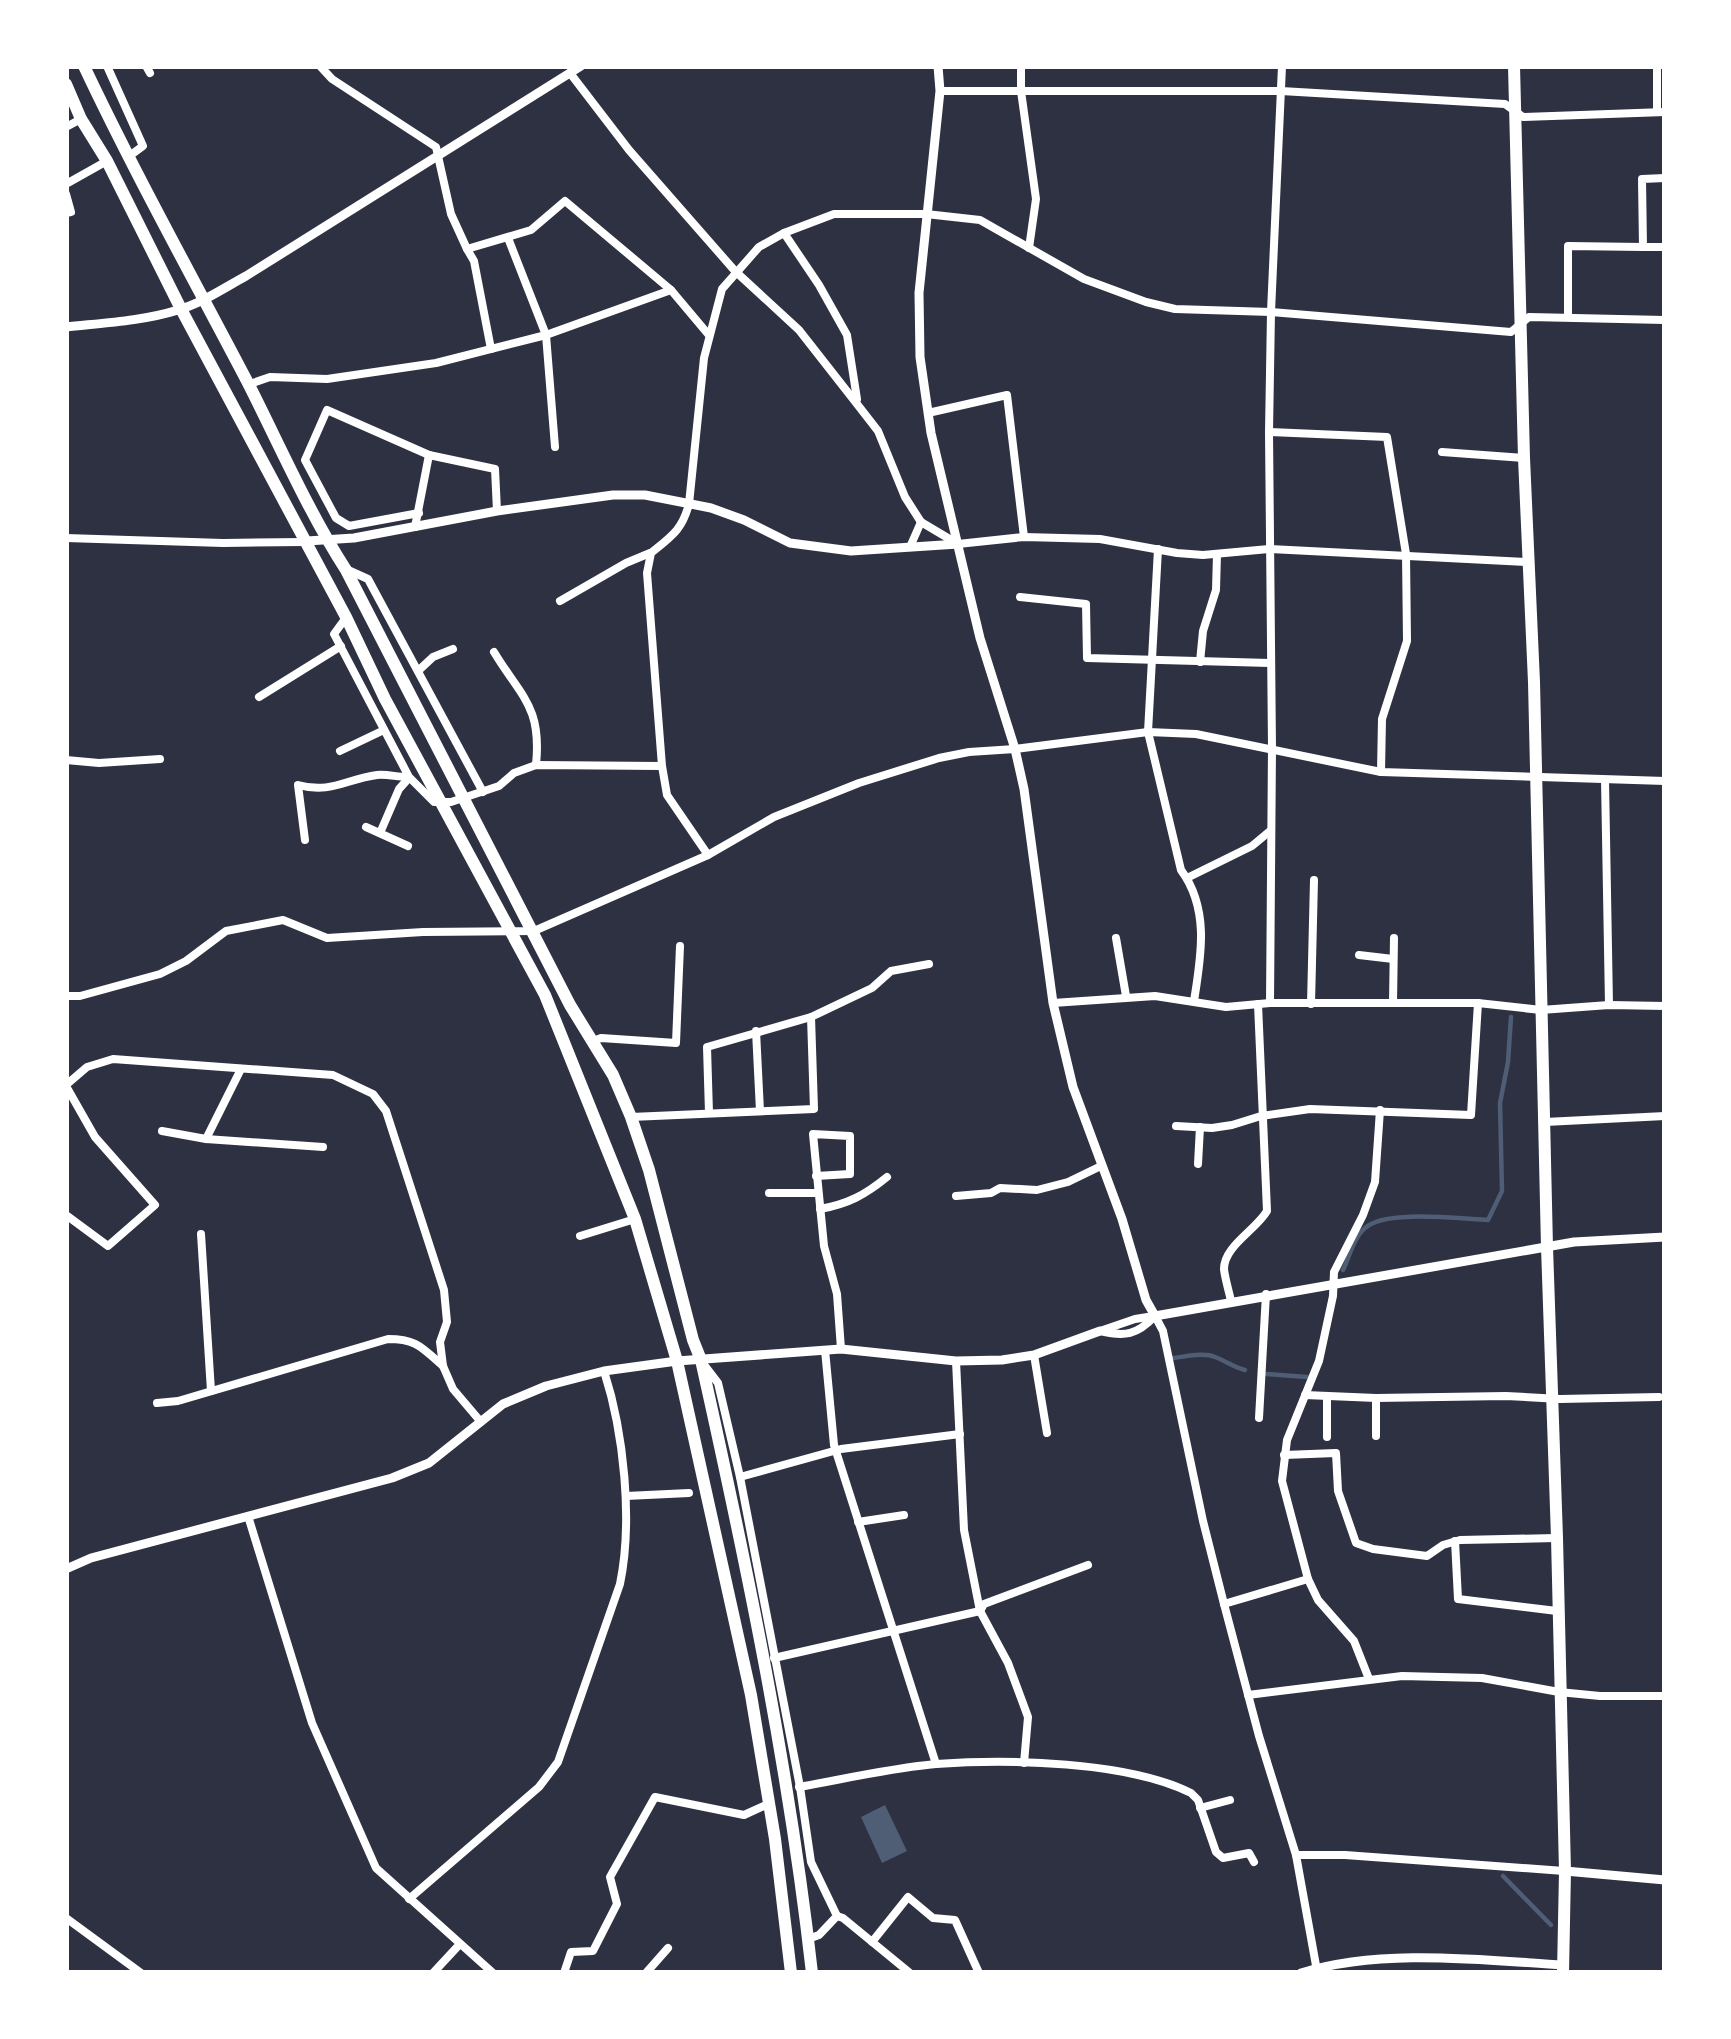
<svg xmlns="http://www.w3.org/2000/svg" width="1731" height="2039" viewBox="0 0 1731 2039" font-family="'Open Sans',sans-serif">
	<rect width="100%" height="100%" fill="#2d3142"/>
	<polygon fill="#4f5d75" points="885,1805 907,1851 882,1863 861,1817"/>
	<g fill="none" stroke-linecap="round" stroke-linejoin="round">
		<g stroke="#4f5d75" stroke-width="4.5">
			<path d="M1343,1270C1349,1258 1354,1237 1365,1228C1385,1209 1461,1219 1488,1220L1502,1191L1500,1103L1508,1062L1511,1017"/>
			<path d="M1172,1358C1185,1357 1203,1352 1215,1357C1226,1361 1233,1367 1245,1370"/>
			<polyline points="1266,1374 1307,1377"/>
			<polyline points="1503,1876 1551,1925"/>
		</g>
		<g stroke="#fff" stroke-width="8">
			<polyline points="107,66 143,146 128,157"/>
			<polyline points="146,66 150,73"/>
			<polyline points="320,66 332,79 436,147 451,214 467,249 531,230 565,201 671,290"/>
			<polyline points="1021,66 1021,91 1036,199 1029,248"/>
			<polyline points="570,73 629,150 735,271 799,330 857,404 878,431 905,497 921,522 958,544 1024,537 1100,539 1177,553 1203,555 1269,549 1528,562"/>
			<polyline points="940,91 1281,91 1505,104 1523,117 1665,112"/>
			<polyline points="1657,112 1657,66"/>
			<polyline points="66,127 81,119"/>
			<polyline points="66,184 107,161"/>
			<polyline points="66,194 71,212 66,213"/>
			<polyline points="784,233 819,285 847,335 857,399"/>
			<polyline points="508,238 546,335 555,447"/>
			<polyline points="1643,247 1665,247"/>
			<polyline points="467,249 474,261 491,349"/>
			<polyline points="1568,317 1568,246 1643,247 1642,179 1665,178"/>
			<polyline points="250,384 270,377 327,379 436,363 546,335 671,290 708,334"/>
			<polyline points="928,413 1007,395 1024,537"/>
			<polyline points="1269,432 1387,437 1406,554 1407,641 1382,719 1381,772"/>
			<polyline points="1442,452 1524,458"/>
			<polyline points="419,513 349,526 336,518 305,460 327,410 429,455 495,469 497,511"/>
			<polyline points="415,527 429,455"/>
			<polyline points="66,538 223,543 305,542"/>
			<polyline points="910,547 921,522"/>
			<path d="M1158,549L1148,732L1181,870C1210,909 1201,957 1194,1001"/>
			<polyline points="348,570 368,579 483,792"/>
			<polyline points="1020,597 1086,604 1087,658 1270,663"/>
			<polyline points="560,601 626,563 650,553"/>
			<polyline points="345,619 334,634 409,777 434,802 451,802 499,786 514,773 536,765 661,766"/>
			<path d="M494,652C521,697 542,706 536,765"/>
			<polyline points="1200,662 1203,631 1216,590 1217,554"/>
			<polyline points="418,671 433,657 453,649"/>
			<polyline points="259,697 341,646"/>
			<polyline points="340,751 384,730"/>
			<polyline points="66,760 99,763 160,759"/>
			<polyline points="1605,780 1609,1005"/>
			<polyline points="366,827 408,846"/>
			<polyline points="380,833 399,789 408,779"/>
			<path d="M305,840L298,785C331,794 346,779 377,775C387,774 397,777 407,777"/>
			<path d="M708,855L667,795L662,766L647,573L651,553C672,536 682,530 689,504L704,358L722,289L759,247L784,233L834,214H926L980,220L1084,279L1146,302L1175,309L1271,312L1511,332L1529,317L1665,320"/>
			<polyline points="1187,878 1252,846 1270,831"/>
			<polyline points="1116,938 1126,996"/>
			<polyline points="1359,955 1393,959"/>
			<polyline points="66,996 80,996 160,974 186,961 226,931 283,920 327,938 423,932 534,931 708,855 774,817 859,783 939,758 969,752 1015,749 1148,732 1196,734 1381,772 1665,781"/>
			<polyline points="1053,1003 1155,996 1226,1007 1270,1003 1478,1003 1541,1010 1609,1005 1665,1006"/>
			<polyline points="1270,1003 1272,748 1269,432 1271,312 1282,66"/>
			<polyline points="1393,1003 1394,938"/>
			<polyline points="1311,1004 1314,880"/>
			<polyline points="756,1031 760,1111"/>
			<polyline points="593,1041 601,1038 676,1043 680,946"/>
			<polyline points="66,1085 87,1067 113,1059 333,1075 373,1094 386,1111 444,1290 447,1322 440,1342 443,1366 453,1389 481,1422"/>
			<polyline points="66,1086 95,1137 155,1205 108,1246 66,1215"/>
			<polyline points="709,1113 707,1047 811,1017"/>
			<polyline points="631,1117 814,1109 811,1017 872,988 891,971 929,964"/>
			<polyline points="1545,1122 1665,1116"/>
			<polyline points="1176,1126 1212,1128 1232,1125 1261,1116 1310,1109 1471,1115 1478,1003"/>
			<polyline points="162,1131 206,1139 323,1147"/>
			<polyline points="206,1139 241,1069"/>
			<polyline points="1198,1164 1200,1127"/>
			<polyline points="816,1176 850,1174 850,1136 813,1134 824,1246 837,1294 841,1349"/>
			<polyline points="769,1193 817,1193"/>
			<polyline points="956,1196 991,1193 1000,1188 1037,1190 1068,1182 1101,1166"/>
			<path d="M820,1209C848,1204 865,1195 887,1177"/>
			<polyline points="201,1234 211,1391"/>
			<polyline points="580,1236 635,1219"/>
			<path d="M1231,1301C1229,1291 1225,1279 1224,1269C1224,1246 1256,1230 1267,1211L1258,1004"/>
			<polyline points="1155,1316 1163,1331 1203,1521 1224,1604 1259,1736 1296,1855 1317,1971"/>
			<path d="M1100,1331C1125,1337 1137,1335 1155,1316"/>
			<polyline points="1100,1331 1135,1319 1154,1316"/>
			<polyline points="825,1350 834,1445 936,1764"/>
			<polyline points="1034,1355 1047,1433"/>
			<polyline points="956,1361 964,1530 980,1611 1008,1663 1028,1717 1024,1763"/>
			<polyline points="705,1366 718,1383 740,1477 800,1787 811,1862 837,1916 819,1935 808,1939"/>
			<polyline points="1305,1395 1376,1398 1506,1396 1560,1399 1659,1397"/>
			<polyline points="1327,1398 1327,1437"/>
			<polyline points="1376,1398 1376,1436"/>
			<path d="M157,1403L178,1401L388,1339C417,1339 422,1348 443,1366"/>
			<polyline points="1259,1418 1266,1294"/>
			<polyline points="1284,1455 1336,1453 1338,1491 1356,1543 1373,1549 1427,1556 1443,1545 1460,1540 1556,1538"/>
			<polyline points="740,1477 841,1449 960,1434"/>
			<polyline points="626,1496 689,1493"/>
			<polyline points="248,1516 312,1723 376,1868 493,1973"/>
			<polyline points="858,1522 904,1515"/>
			<polyline points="1455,1541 1458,1599 1557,1611"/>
			<polyline points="1224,1604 1308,1579"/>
			<polyline points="774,1658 980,1611 984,1604 1088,1565"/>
			<polyline points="1369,1679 1354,1641 1318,1600 1308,1579 1282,1481 1287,1440 1319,1361 1333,1296 1334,1272 1363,1215 1375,1182 1380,1110"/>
			<polyline points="1248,1695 1402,1676 1482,1678 1559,1692 1600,1696 1665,1696"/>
			<path d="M799,1787C844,1779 891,1768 936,1764C1008,1759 1127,1761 1191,1793L1198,1800L1216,1852L1223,1858L1249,1853L1254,1862"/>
			<polyline points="1200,1808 1230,1800"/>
			<polyline points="1296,1855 1345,1855 1564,1871"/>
			<path d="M409,1899L539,1787L558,1762L620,1584C633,1521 624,1433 604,1371"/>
			<polyline points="837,1916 843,1918 910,1973"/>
			<polyline points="66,1918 141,1973"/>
			<polyline points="872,1942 908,1897 933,1918 955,1920 979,1973"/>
			<polyline points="433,1973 459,1945"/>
			<polyline points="564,1973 571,1952 593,1951 617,1904 610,1877 655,1797 744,1815 768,1804"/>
			<polyline points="646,1973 668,1948"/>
		</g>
		<g stroke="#fff" stroke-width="9">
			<polyline points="938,66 940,91 919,293 920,357 931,433 980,638 1015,749 1024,789 1053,1003 1073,1087 1122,1219 1146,1300 1155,1316 1574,1242 1665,1237"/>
			<path d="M66,327C103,323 143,321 178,310C202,303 224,288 246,276L581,66"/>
			<polyline points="307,541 354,538 497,511 613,495 645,495 711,508 744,520 790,543 851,551 958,544"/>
			<polyline points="66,1569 91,1558 392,1478 429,1463 503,1404 546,1386 604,1371 677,1361 841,1349 956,1361 1002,1360 1034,1355 1100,1331"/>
			<polyline points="1565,1871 1665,1880"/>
			<path d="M1301,1973C1381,1948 1481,1960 1563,1965"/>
		</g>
		<g stroke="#fff" stroke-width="12">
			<path d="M84,66C135,174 193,278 248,383C280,446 308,511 346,570L570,1005L613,1075L631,1117L649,1170L693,1340L701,1360C746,1562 789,1767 812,1973"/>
			<polyline points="1514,66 1524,458 1534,682 1547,1247 1557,1538 1565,1871 1563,1973"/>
			<polyline points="66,84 81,119 107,161 181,309 346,617 385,699 545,995 635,1219 677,1361 751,1695 775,1839 791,1973"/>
		</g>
	</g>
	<rect width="1731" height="2039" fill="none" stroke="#ffffff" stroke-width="138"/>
</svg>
